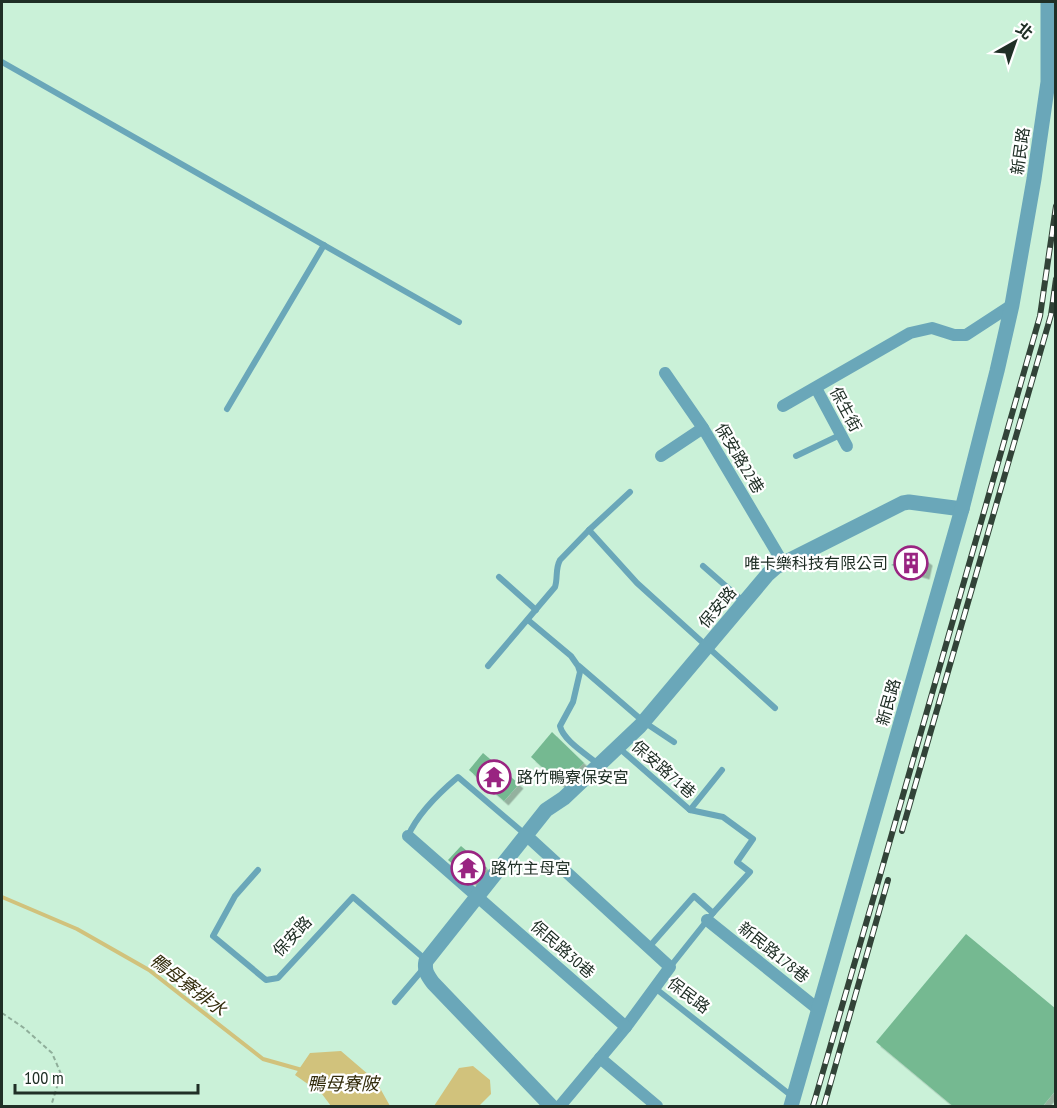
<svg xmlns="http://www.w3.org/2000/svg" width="1057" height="1108" viewBox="0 0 1057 1108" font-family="'PT Sans Narrow','Noto Sans TC',sans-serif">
	<defs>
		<filter id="shadow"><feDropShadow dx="4.5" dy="4.5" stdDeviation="0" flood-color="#0004"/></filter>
	</defs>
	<rect width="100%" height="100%" fill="#caf1d8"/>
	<g fill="#d1c27c">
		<polygon points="341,1051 376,1081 390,1106 331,1106 322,1094 295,1075 310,1053"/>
		<polygon points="473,1066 490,1080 491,1094 479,1106 434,1106 459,1068"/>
	</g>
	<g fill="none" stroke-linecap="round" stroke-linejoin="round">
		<polyline stroke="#d1c27c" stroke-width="4" points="2,897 77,929 149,970 263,1059 302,1070"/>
	</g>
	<g fill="#74b991" filter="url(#shadow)">
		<polygon points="917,553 928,561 925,575 891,565"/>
		<polygon points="552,732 584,763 562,785 531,757"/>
		<polygon points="483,753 519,784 504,801 469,770"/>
		<polygon points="461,846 487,868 475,884 448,860"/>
		<polygon points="966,934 1056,1009 1056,1090 1042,1107 954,1107 876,1042"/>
	</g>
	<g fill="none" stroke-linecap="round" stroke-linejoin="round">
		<polyline stroke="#8fae9a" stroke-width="2" stroke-dasharray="4.5 3" stroke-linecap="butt" points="2,1013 24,1028 52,1053 61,1074 51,1106"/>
		<g stroke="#6aa7b9" stroke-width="6">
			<polyline points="2,62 459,322"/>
			<polyline points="227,409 324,245"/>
			<polyline points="796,456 840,435"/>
			<polyline points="589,530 637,583 775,708"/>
			<polyline points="703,566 744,602"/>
			<polyline points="499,577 536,610"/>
			<path d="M528,620L571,656L578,666L580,672L573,702L560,726C563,740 586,754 598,764"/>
			<path d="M488,666L555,587C558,578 555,569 560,560L589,530L630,492"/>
			<polyline points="579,666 644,722 674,742"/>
			<polyline points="619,748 690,810 723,817 753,839 737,862 750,872 713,913 670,967"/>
			<polyline points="690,810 722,770"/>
			<path d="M408,836C418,813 439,793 458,777L526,835"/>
			<polyline points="258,870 235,896 213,936 266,980 278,978 353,897 426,960"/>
			<polyline points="649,947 694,896 713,913"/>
			<polyline points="655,988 793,1097"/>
			<polyline points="395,1002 424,968"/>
		</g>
		<g stroke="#6aa7b9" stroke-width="12">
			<polyline points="665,373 703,428 783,563"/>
			<polyline points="816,388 847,446"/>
			<polyline points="783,406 910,333 932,328 954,335 966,335 1012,305"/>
			<polyline points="661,456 703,428"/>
			<polyline points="526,835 670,967 626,1027 560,1106"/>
			<polyline points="408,836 626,1027"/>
			<polyline points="707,920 819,1010"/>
			<polyline points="600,1058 657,1106"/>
		</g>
		<g stroke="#6aa7b9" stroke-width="15">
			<path d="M551,1106L433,983C427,975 424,970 426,961L546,810L564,798L640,726L768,574L776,567L903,503L909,502L962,509"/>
			<polyline points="791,1106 962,509 997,371 1012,305 1034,179 1048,82 1048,2"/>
		</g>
		<g stroke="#324338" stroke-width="6">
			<g id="rail">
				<polyline points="902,831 1051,315 1056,279"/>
				<polyline points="813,1106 881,872 1040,316 1056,206"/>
				<polyline points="824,1106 888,880"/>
			</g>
		</g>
		<use href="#rail" stroke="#fff" stroke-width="4" stroke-dasharray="11" stroke-linecap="butt"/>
	</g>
	<defs>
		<g id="building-ring" transform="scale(1.725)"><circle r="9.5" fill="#fff" stroke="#992481" stroke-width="1.5"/><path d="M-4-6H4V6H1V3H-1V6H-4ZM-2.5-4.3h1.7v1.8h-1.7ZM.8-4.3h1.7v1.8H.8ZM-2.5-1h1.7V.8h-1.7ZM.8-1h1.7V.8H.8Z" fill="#992481"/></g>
		<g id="temple-ring" transform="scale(1.725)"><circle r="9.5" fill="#fff" stroke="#992481" stroke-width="1.5"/><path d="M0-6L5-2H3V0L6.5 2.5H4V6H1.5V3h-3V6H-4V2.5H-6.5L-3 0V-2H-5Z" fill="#992481"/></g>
	</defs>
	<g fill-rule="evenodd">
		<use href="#building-ring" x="911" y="563"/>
		<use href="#temple-ring" x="494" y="777"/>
		<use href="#temple-ring" x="468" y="868"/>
	</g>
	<g text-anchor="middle" stroke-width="4.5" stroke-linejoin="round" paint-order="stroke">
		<g font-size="16" fill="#202f26" stroke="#fff">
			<text transform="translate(1020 151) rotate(-82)" y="6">新民路</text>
			<text transform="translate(846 409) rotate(62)" y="6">保生街</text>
			<text transform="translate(740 458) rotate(59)" y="6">保安路22巷</text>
			<text transform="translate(717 607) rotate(-50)" y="6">保安路</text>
			<text transform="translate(888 702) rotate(-74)" y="6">新民路</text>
			<text transform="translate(664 769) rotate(41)" y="6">保安路71巷</text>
			<text transform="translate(292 936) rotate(-47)" y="6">保安路</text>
			<text transform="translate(563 949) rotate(41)" y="6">保民路30巷</text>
			<text transform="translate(774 952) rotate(39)" y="6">新民路178巷</text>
			<text transform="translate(689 995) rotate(37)" y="6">保民路</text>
		</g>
		<g font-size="16" fill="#202f26" stroke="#fff" text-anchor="start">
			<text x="888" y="569" text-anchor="end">唯卡樂科技有限公司</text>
			<text x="517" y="783">路竹鴨寮保安宮</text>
			<text x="491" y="874">路竹主母宮</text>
		</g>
		<g font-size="18" font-style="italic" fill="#342d0d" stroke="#fff">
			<text transform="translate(188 985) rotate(37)" y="6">鴨母寮排水</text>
			<text x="343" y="1090">鴨母寮陂</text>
		</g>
	</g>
	<rect width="1057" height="1108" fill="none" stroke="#202f26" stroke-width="6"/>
	<g transform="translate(1015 42) rotate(40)" stroke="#ffffff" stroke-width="4.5" paint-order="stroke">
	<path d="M0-4.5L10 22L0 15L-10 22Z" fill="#202f26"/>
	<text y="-9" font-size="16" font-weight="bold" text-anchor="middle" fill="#202f26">北</text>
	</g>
	<path d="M15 1084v9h183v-9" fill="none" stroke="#202f26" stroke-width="3"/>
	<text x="24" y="1084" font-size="18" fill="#202f26" stroke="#ffffff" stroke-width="4.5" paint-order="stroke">100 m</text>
</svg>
